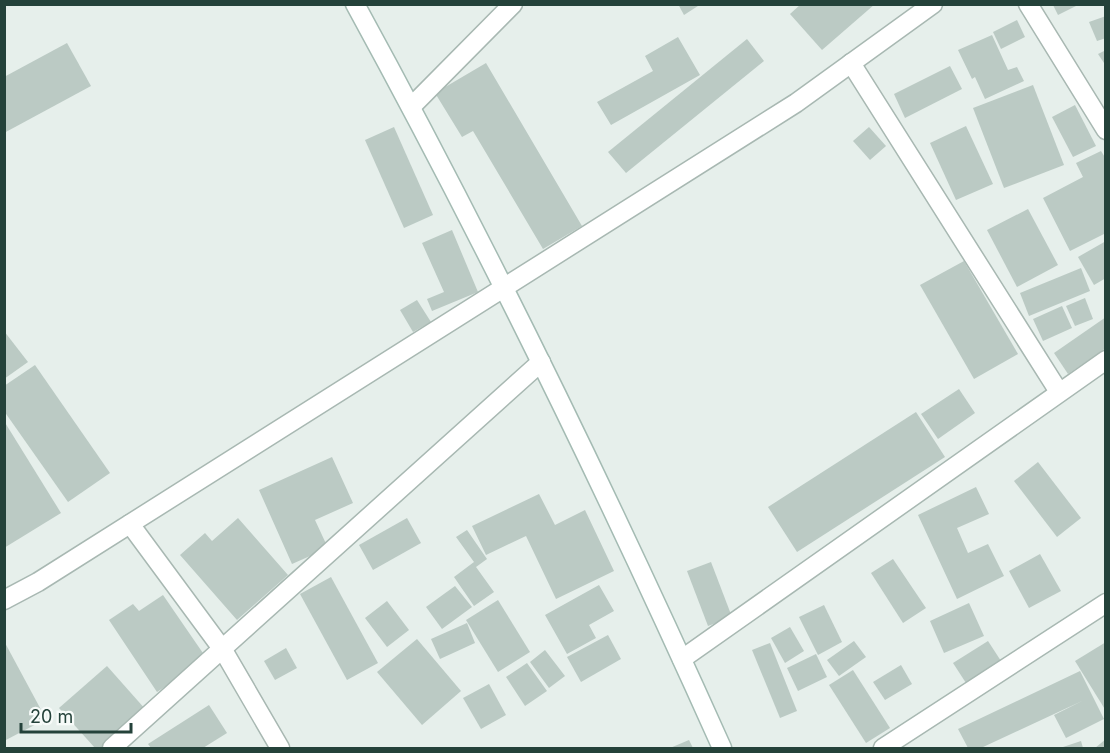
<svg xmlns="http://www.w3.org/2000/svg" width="1110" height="753" viewBox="0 0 1110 753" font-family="Inter,sans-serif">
	<rect width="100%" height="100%" fill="#e6efeb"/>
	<g fill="#bbcac4">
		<polygon points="678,4 701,4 684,15"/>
		<polygon points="801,4 875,4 822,50 790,14"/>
		<polygon points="1053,5 1078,5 1058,15"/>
		<polygon points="1106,16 1106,38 1097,41 1089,22"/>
		<polygon points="1017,20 1025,37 1001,49 993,32"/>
		<polygon points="992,35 1008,70 1017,67 1024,81 985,99 975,77 972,79 958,50"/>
		<polygon points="678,37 700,75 611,125 597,102 653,71 645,56"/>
		<polygon points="747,39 764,61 626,173 608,152"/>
		<polygon points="67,43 91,86 4,133 4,77"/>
		<polygon points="1106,50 1106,66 1098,54"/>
		<polygon points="486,63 582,226 543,249 473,131 462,137 435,93"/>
		<polygon points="950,66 962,89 905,118 894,94"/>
		<polygon points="1033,85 1064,165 1004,188 973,108"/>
		<polygon points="1075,105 1096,146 1073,157 1052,117"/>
		<polygon points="966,126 993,184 956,200 930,143"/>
		<polygon points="394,127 433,215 404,228 365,140"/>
		<polygon points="869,127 886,146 870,160 853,141"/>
		<polygon points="1101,151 1106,159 1106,233 1070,251 1043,198 1083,177 1076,163"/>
		<polygon points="1028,209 1058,265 1017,287 987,230"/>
		<polygon points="452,230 478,292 432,311 427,299 444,292 422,243"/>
		<polygon points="1106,241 1106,278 1094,285 1078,257"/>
		<polygon points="964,261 1018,354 974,379 920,285"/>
		<polygon points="1081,268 1090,291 1029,316 1020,293"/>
		<polygon points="1085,298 1093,319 1075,326 1066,306"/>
		<polygon points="417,300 431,322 413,332 400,310"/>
		<polygon points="1062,306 1072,328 1043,341 1033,319"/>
		<polygon points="1106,317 1106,348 1068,374 1054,353"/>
		<polygon points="4,331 28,362 4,379"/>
		<polygon points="35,365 110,473 68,502 4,411 4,386"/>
		<polygon points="959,389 975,413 938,439 921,414"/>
		<polygon points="916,412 945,457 797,552 768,507"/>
		<polygon points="4,421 61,513 4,548"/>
		<polygon points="332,457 353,503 315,520 328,548 292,564 259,490"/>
		<polygon points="1038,462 1081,518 1057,537 1014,481"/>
		<polygon points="976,487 989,514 957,528 968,553 988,544 1004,576 957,599 918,515"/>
		<polygon points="539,494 555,525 585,510 614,571 556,599 526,536 486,555 472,526"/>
		<polygon points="238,518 288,575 237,620 180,555 205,533 212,541"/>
		<polygon points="407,518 421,543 373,570 359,545"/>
		<polygon points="467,530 487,559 476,567 494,592 474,606 454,577 474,562 456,537"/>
		<polygon points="1040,554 1061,591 1029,608 1009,571"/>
		<polygon points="893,559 926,608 903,623 871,573"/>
		<polygon points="711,562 732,617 708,626 687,571"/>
		<polygon points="331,577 378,663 347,680 300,594"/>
		<polygon points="599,585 614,611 589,625 596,638 567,654 545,615"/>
		<polygon points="455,586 472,607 442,629 426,607"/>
		<polygon points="163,595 207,659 157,692 109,620 133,604 139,611"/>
		<polygon points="498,600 530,652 498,672 466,620"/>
		<polygon points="387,601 409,630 387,647 365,618"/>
		<polygon points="969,603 984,636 944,653 930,621"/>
		<polygon points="824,605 842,642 818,655 799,617"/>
		<polygon points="467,623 475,643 440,659 431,639"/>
		<polygon points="790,627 804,651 785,663 771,638"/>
		<polygon points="608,635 621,659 581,682 567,657"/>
		<polygon points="417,639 461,691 422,725 377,672"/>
		<polygon points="4,641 46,719 4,741"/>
		<polygon points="854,641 866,657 839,676 827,660"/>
		<polygon points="988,641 1001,661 966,683 953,663"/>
		<polygon points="1106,642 1106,711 1075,661"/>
		<polygon points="770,643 797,711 780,718 752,650"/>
		<polygon points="286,648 297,668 275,680 264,661"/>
		<polygon points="545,650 565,676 549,688 530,662"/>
		<polygon points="816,654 827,677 798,691 787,668"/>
		<polygon points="527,663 547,691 525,706 506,677"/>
		<polygon points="901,665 912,684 885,700 873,682"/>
		<polygon points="107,666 146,710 102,748 95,748 59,708"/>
		<polygon points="853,670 890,728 866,743 829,685"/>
		<polygon points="1080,671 1104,719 1066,738 1054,715 1082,701 981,748 968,748 958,729"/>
		<polygon points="489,684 506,715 481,729 463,698"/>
		<polygon points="209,705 227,733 203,748 151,748 148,744"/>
		<polygon points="1106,739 1106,748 1095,748"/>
		<polygon points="689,740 693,748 670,748"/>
		<polygon points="1081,741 1083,748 1060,748"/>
	</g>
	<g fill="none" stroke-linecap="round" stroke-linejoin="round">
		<g stroke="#a8b8b2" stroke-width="21">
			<g id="minor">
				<polyline points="1028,4 1106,130"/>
				<polyline points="851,63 1059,392"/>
				<polyline points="411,107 513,4"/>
				<polyline points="130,524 223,650 280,748"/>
				<polyline points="682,659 1106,360"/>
				<polyline points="112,748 541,362"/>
				<polyline points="883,748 1106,603"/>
			</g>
		</g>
		<g stroke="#a8b8b2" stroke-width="21">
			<polyline id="tertiary" points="4,600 38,582 796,103 933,4"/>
		</g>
		<g stroke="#a4bbb3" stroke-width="21">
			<path id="secondary" d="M355,4C488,247 609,496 722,748"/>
		</g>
		<use href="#minor" stroke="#fff" stroke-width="18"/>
		<use href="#tertiary" stroke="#fff" stroke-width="18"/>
		<use href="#secondary" stroke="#fff" stroke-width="18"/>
	</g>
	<rect width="1110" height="753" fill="none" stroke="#24423a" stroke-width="12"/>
	<path d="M21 723v9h110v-9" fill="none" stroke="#24423a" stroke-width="3"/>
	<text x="30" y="723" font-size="18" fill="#24423a" stroke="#f7fbf9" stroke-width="4.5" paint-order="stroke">20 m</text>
</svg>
